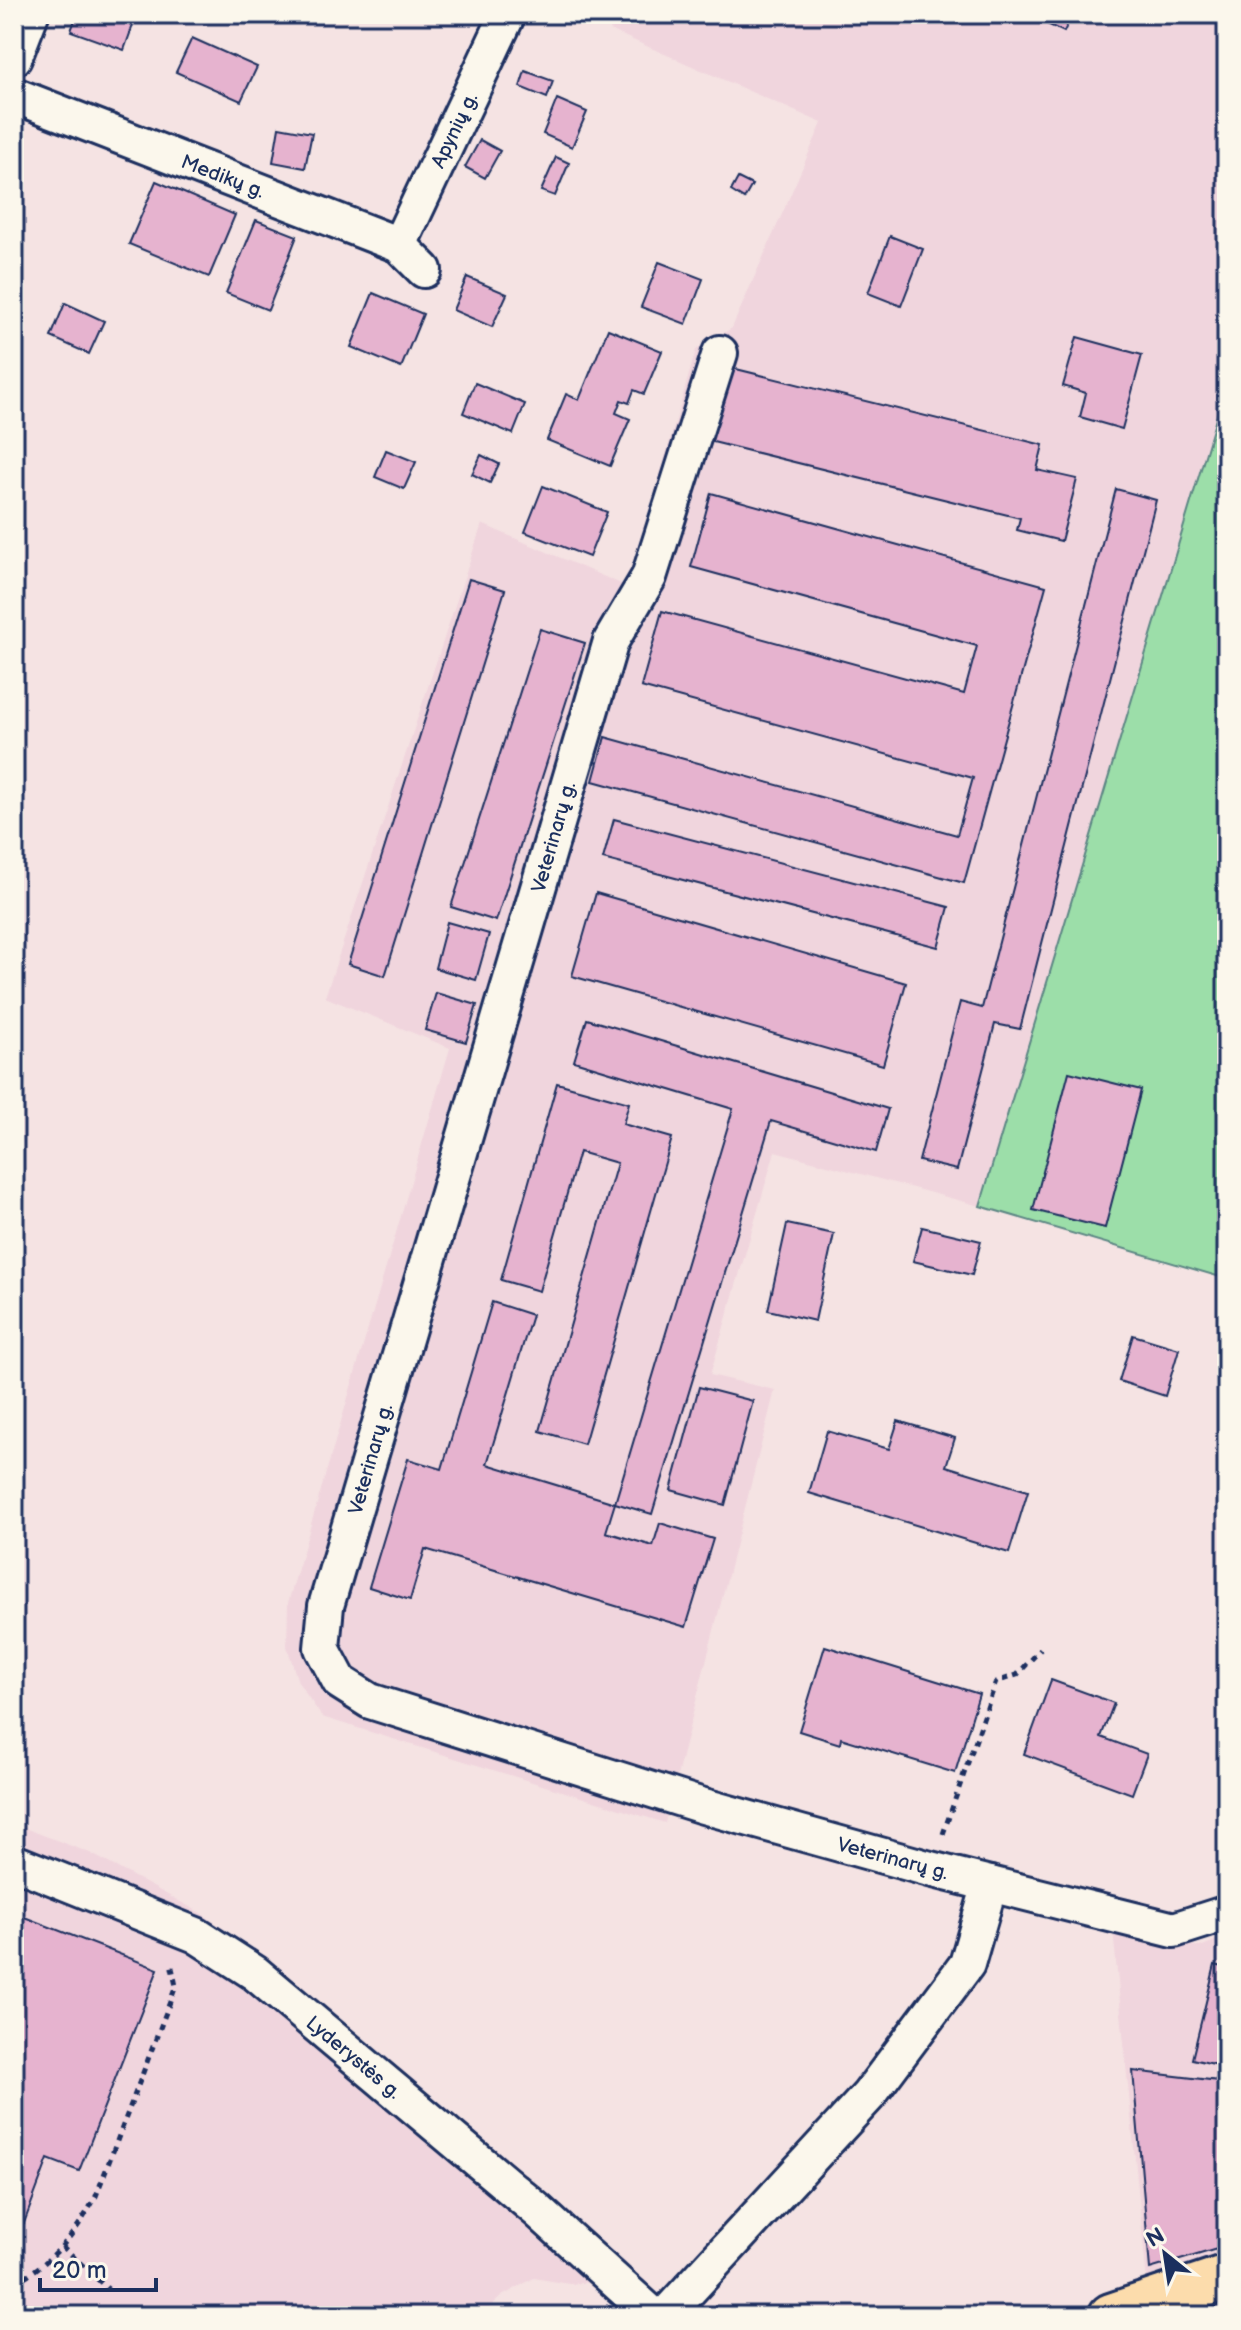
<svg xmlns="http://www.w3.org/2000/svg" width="1241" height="2330" viewBox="0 0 1241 2330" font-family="'Balsamiq Sans',sans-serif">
	<rect width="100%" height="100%" fill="#f5e3e3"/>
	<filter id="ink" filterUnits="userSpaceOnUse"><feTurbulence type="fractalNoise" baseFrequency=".0125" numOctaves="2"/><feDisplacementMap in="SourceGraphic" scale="16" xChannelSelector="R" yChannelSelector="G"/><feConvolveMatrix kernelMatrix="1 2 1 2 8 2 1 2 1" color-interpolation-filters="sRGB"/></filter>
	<g filter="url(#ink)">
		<g fill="#f0d5dd">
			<polygon points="617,14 1227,14 1227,382 980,1206 775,1151 710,1375 775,1390 665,1823 322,1717 298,1682 287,1646 288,1603 450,1048 325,997 482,524 628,587 696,350 732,328 822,123 610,30"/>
			<polygon points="14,1824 90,1853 201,1913 276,1967 631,2279 569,2284 534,2278 502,2296 480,2316 14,2316"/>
			<polygon points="1113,1930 1200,1947 1227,1936 1227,2257 1147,2282"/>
		</g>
		<polygon fill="#9cdea9" stroke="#5c8684" stroke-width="2" points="1227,382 1227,1279 980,1206"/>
		<g fill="#e6b3cf" stroke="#1b2f5e" stroke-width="2">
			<polygon points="77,14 137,14 124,50 71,31"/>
			<polygon points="1036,14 1072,14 1064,32 1034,18"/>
			<polygon points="192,38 257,67 241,101 176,72"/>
			<polygon points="525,71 553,81 547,98 520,87"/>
			<polygon points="557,99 587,112 572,147 543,134"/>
			<polygon points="279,127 312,133 305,168 273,162"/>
			<polygon points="480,140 500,151 485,178 465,167"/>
			<polygon points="556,157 569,163 555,196 541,191"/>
			<polygon points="738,178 752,185 744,199 731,191"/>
			<polygon points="156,181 235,215 209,277 129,244"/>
			<polygon points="256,220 297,236 268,310 226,293"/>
			<polygon points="890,236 923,249 901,306 868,293"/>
			<polygon points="659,262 703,279 686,324 641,307"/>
			<polygon points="467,277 507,294 492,327 453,310"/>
			<polygon points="373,293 423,314 401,368 351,347"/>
			<polygon points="65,303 104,321 89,354 51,337"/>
			<polygon points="608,329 662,351 644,394 634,390 629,403 621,400 616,413 630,419 610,466 547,440 566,394 579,400"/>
			<polygon points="1077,337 1142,355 1122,429 1080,417 1086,393 1063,386"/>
			<polygon points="728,367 1043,445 1037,470 1077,479 1061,541 1017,530 1020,518 709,441"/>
			<polygon points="475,383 525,404 513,434 463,413"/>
			<polygon points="386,450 416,462 404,489 375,477"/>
			<polygon points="481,455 499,464 490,483 472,474"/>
			<polygon points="543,486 607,512 589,557 525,532"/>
			<polygon points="1116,489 1156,500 1020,1029 995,1024 957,1170 919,1161 960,1002 982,1008"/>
			<polygon points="711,493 1046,586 964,883 593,781 605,737 957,835 973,778 641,687 662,611 964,694 977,646 691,567"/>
			<polygon points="469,579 505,590 385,976 348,964"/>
			<polygon points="540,629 585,643 496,921 451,907"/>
			<polygon points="614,819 949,907 938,947 603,859"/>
			<polygon points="596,893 906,983 883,1065 572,976"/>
			<polygon points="447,922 489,934 476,980 435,968"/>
			<polygon points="436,993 477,1005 466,1042 425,1030"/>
			<polygon points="587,1019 888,1109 876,1152 771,1121 652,1514 615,1503 733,1109 574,1061"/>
			<polygon points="1069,1072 1141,1090 1105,1228 1033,1210"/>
			<polygon points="557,1083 629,1103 623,1124 672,1138 584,1444 540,1431 617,1163 579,1152 539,1291 501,1280"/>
			<polygon points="787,1224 834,1234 815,1321 768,1310"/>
			<polygon points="922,1227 981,1241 972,1275 913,1261"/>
			<polygon points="492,1302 532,1315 487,1464 615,1503 606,1532 653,1546 660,1523 713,1539 686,1627 425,1549 410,1600 369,1587 408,1459 442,1469"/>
			<polygon points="1133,1335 1179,1349 1165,1396 1119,1381"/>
			<polygon points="699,1387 753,1401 725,1505 671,1490"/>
			<polygon points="898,1421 955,1438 946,1466 1028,1491 1009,1553 809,1493 827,1431 889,1449"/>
			<polygon points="825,1646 979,1694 955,1773 841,1738 840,1744 799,1731"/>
			<polygon points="1051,1680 1114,1703 1101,1737 1147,1754 1132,1794 1024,1754"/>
			<polygon points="14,1913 158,1969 79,2171 48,2159 24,2223 14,2219"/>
			<polygon points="1215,1965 1227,1968 1227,2067 1192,2059"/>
			<polygon points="1133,2071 1227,2082 1227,2246 1150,2269"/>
		</g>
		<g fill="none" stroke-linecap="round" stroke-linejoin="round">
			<g stroke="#1b2f5e" stroke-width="40">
				<g id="minor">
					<polyline points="14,58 31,14"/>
					<polyline points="14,95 399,245 424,270"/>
					<polyline points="399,245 508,14"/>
					<polyline points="720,353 649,577 611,641 326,1606 322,1648 340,1682 370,1701 700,1805 930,1869 1174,1930 1227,1913"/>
					<polyline points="14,1862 196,1935 255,1973 537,2210 654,2316"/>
					<polyline points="665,2316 869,2095 967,1964 990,1884"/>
				</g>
			</g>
			<g stroke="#1b2f5e" stroke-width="50">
				<polyline id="trunk" points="1111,2316 1227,2277"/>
			</g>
			<g stroke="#1b2f5e" stroke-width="5" stroke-dasharray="6 6" stroke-linecap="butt">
				<polyline points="943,1834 996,1682 1017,1675 1041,1649"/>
				<polyline points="62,2246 108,2289"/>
				<path d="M14,2283C53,2262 75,2235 96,2196L176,1986L171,1963"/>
			</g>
			<use href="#minor" stroke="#fbf7ec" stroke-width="34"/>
			<use href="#trunk" stroke="#fcdcac" stroke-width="44"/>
		</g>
	</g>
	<g text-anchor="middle" stroke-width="7" stroke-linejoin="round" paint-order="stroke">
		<g font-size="20" fill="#1b2f5e" stroke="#fbf7ec">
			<text transform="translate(454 130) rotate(-64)" y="7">Apynių g.</text>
			<text transform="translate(223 176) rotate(21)" y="7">Medikų g.</text>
			<text transform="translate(553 837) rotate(-74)" y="7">Veterinarų g.</text>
			<text transform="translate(370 1459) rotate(-74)" y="7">Veterinarų g.</text>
			<text transform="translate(893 1858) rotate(15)" y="7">Veterinarų g.</text>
			<text transform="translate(354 2057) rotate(40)" y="7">Lyderystės g.</text>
		</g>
	</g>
	<rect width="1241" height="2330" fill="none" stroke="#fbf7ec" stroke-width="48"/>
	<rect x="24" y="24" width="1193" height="2282" fill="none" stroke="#1b2f5e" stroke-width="3" filter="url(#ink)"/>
	<g transform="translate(1165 2254) rotate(330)" stroke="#fbf7ec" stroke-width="6" paint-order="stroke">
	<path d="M0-6L14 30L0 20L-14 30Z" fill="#1b2f5e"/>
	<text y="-12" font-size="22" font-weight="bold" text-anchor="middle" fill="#1b2f5e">N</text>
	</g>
	<path d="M40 2278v12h116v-12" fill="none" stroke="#1b2f5e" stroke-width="4"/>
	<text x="52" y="2278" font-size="24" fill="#1b2f5e" stroke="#fbf7ec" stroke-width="6" paint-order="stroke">20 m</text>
</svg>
